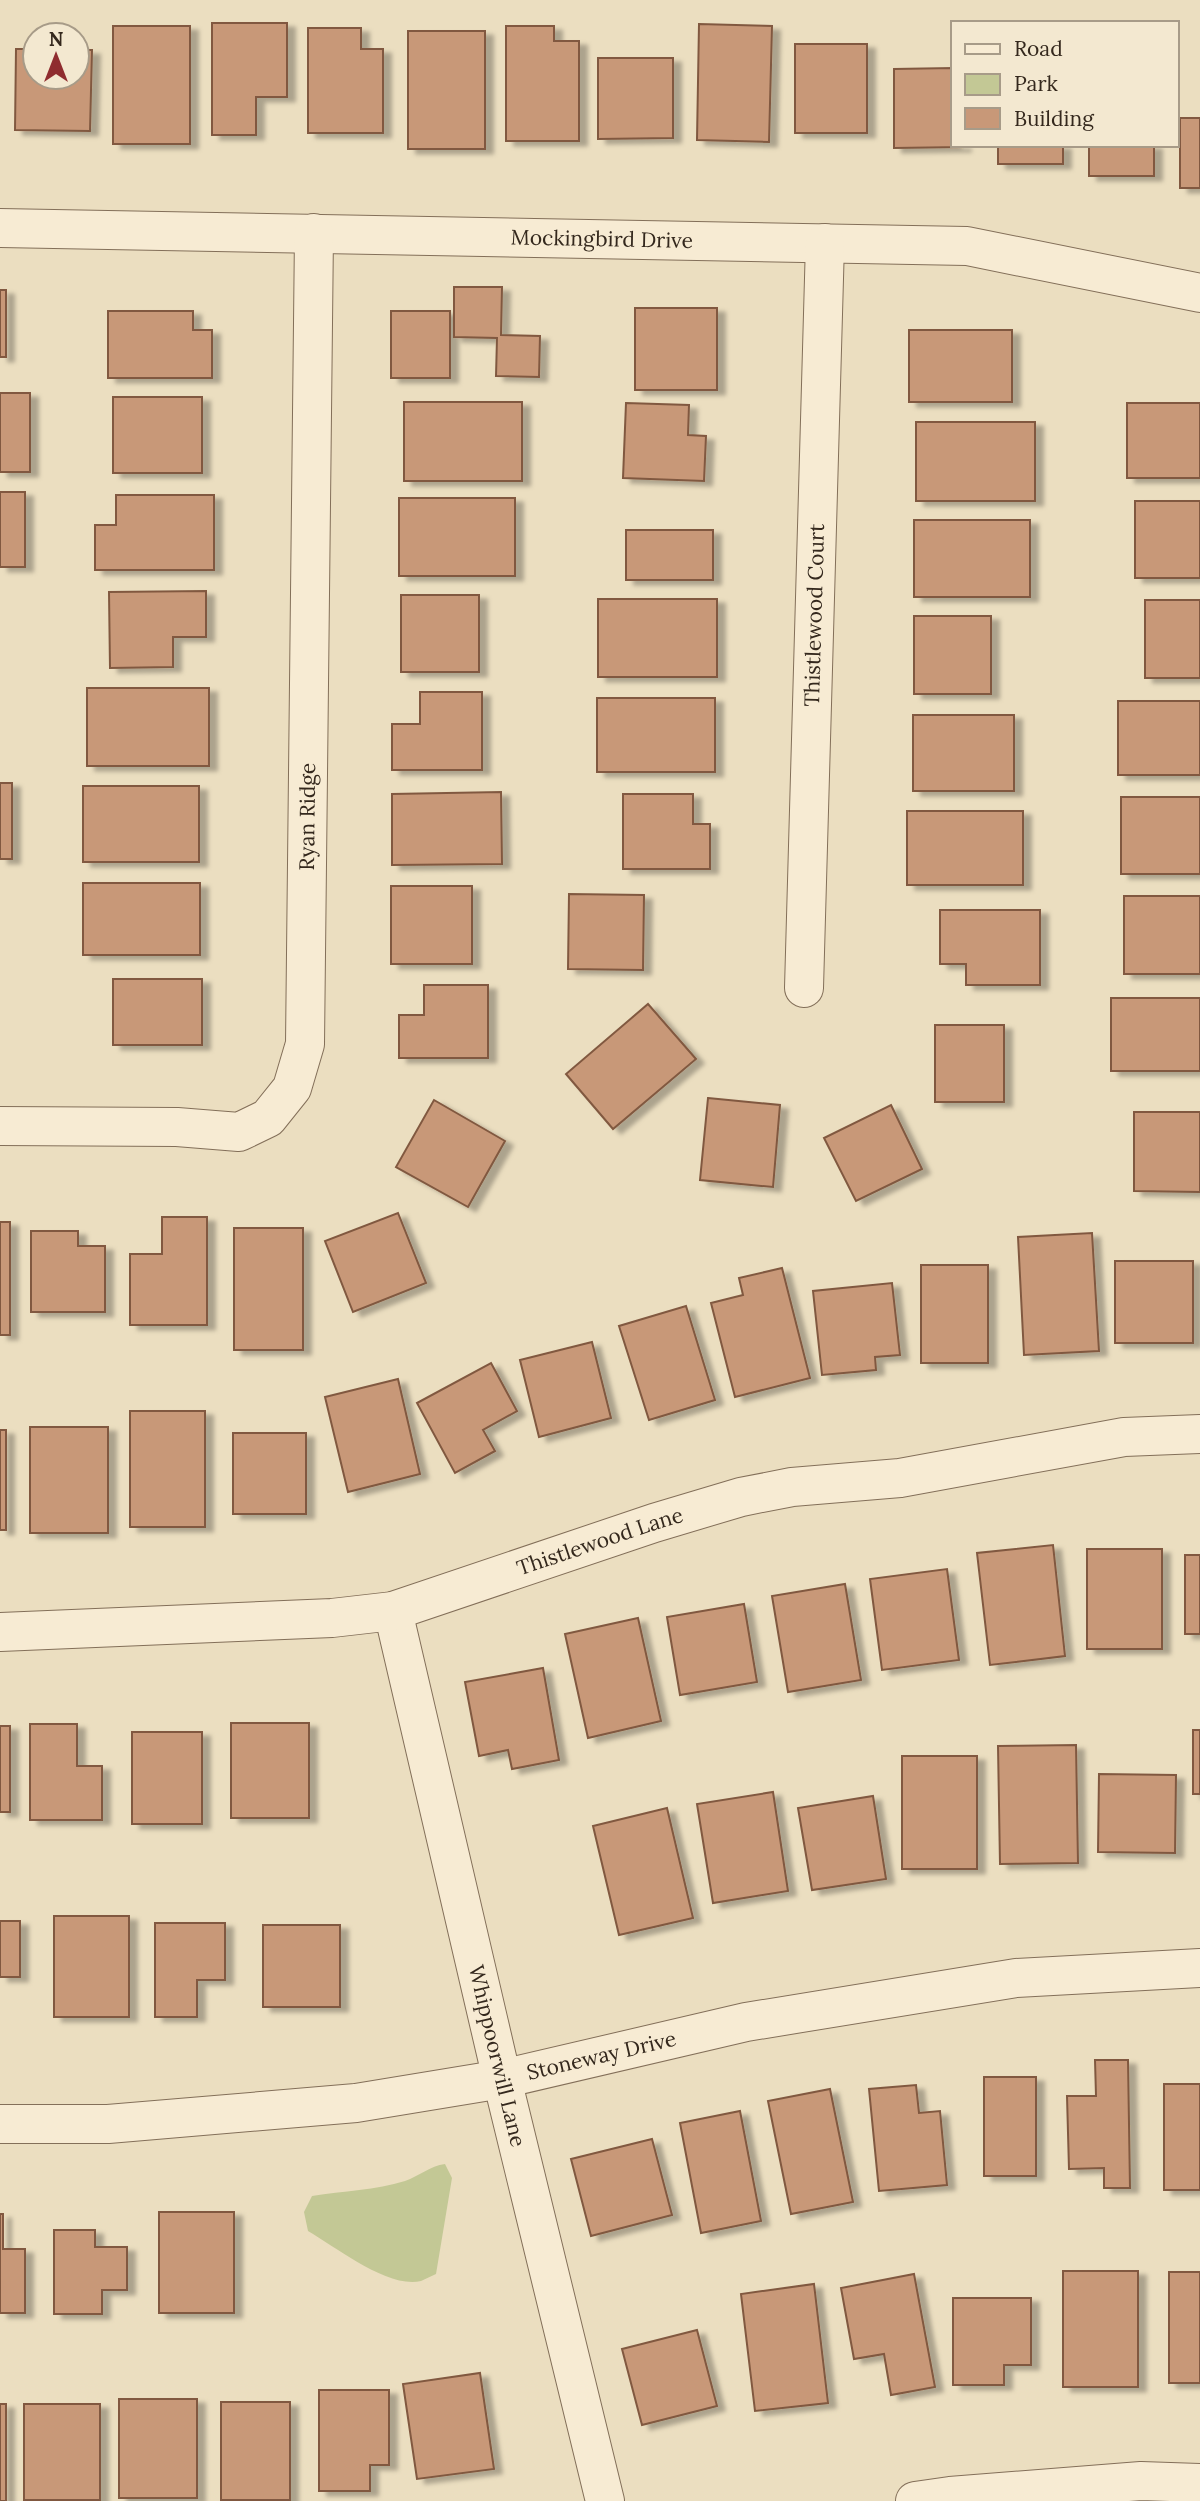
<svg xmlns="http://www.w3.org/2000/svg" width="1200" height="2501" viewBox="0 0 1200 2501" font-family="Lora,serif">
	<defs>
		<filter id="shadow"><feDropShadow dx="8" dy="4.5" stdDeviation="2" flood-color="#0004"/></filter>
	</defs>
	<rect width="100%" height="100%" fill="#ebdec0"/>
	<path fill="#c3c895" d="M445,2164L452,2178L436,2274C431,2276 426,2279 421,2281C388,2289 336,2247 308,2231L304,2212L312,2196C343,2191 376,2190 405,2181C419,2176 430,2166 445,2164Z"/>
	<g fill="#c89878" stroke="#815940" stroke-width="2" filter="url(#shadow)">
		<polygon points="212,23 287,23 287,97 256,97 256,135 212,135"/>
		<polygon points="699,24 772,26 769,142 697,140"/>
		<rect x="113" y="26" width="77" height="118"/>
		<polygon points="506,26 554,26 554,41 579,41 579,141 506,141"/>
		<polygon points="308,28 361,28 361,49 383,49 383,133 308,133"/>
		<rect x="408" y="31" width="77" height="118"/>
		<rect x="795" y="44" width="72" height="89"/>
		<polygon points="16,49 35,49 35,77 77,77 77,50 92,50 90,131 15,130"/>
		<polygon points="598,58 673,58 673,138 598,139"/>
		<polygon points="953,68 953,145 963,145 963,147 894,148 894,69"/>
		<rect x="1180" y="118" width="20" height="70"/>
		<rect x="998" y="145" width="65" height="19"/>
		<rect x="1089" y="145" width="65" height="31"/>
		<polygon points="454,287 502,287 501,335 540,336 539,377 496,376 497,338 454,337"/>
		<rect x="0" y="290" width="6" height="67"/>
		<rect x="635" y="308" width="82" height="82"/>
		<polygon points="108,311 193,311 193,330 212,330 212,378 108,378"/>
		<rect x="391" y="311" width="59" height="67"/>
		<rect x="909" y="330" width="103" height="72"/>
		<rect x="0" y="393" width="30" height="79"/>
		<rect x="113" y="397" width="89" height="76"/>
		<rect x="404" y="402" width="118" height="79"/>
		<polygon points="626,403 689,405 688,435 706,436 704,481 623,478"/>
		<rect x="1127" y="403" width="73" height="75"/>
		<rect x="916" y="422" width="119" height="79"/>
		<rect x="0" y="492" width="25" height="75"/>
		<polygon points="116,495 214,495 214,570 95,570 95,525 116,525"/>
		<rect x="399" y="498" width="116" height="78"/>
		<rect x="1135" y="501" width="65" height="77"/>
		<rect x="914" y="520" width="116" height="77"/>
		<rect x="626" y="530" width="87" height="50"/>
		<polygon points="206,591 206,637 173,637 173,667 110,668 109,592"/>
		<rect x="401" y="595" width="78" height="77"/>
		<rect x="598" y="599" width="119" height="78"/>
		<rect x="1145" y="600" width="55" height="78"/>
		<rect x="914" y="616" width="77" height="78"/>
		<rect x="87" y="688" width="122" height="78"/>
		<polygon points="420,692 482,692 482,770 392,770 392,724 420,724"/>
		<rect x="597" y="698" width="118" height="74"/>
		<rect x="1118" y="701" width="82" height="74"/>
		<rect x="913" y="715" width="101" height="76"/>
		<rect x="0" y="783" width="12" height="76"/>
		<rect x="83" y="786" width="116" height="76"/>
		<polygon points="501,792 502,864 392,865 392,794"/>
		<polygon points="623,794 693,794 693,824 710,824 710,869 623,869"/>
		<rect x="1121" y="797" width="79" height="77"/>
		<rect x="907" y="811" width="116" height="74"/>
		<rect x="83" y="883" width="117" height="72"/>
		<rect x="391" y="886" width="81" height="78"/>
		<polygon points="569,894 644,895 643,970 568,969"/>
		<rect x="1124" y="896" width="76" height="78"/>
		<polygon points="940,910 1040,910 1040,985 966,985 966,964 940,964"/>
		<rect x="113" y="979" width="89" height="66"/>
		<polygon points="424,985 488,985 488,1058 399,1058 399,1015 424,1015"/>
		<rect x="1111" y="998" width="89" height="73"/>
		<polygon points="648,1004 696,1059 613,1129 566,1074"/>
		<rect x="935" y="1025" width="69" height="77"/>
		<polygon points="708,1098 780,1105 773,1187 700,1180"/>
		<polygon points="434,1100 505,1141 468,1207 396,1167"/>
		<polygon points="891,1105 922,1169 856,1201 824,1138"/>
		<polygon points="1134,1112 1200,1112 1200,1192 1134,1191"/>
		<polygon points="398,1213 426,1283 353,1312 325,1241"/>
		<polygon points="162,1217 207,1217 207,1325 130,1325 130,1254 162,1254"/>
		<rect x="0" y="1222" width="10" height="113"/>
		<rect x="234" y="1228" width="69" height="122"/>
		<polygon points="31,1231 78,1231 78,1246 105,1246 105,1312 31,1312"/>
		<polygon points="1092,1233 1099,1351 1024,1355 1018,1237"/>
		<rect x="1115" y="1261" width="78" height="82"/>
		<rect x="921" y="1265" width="67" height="98"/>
		<polygon points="782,1268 810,1378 735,1397 711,1303 743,1295 739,1278"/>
		<polygon points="892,1283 900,1355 875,1357 876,1370 822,1375 813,1291"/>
		<polygon points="686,1306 715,1400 649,1420 619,1326"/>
		<polygon points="592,1342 611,1418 539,1437 520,1360"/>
		<polygon points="491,1363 517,1411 483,1430 495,1451 455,1473 417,1403"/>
		<polygon points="398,1379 420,1474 348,1492 325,1397"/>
		<rect x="130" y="1411" width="75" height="116"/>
		<rect x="30" y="1427" width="78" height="106"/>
		<rect x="0" y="1430" width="6" height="100"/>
		<rect x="233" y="1433" width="73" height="81"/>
		<polygon points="1053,1545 1065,1656 990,1665 977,1553"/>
		<rect x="1087" y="1549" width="75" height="100"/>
		<rect x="1185" y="1555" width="15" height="79"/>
		<polygon points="947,1569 959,1660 882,1670 870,1579"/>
		<polygon points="845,1584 861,1680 788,1692 772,1596"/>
		<polygon points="744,1604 757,1682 680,1695 667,1617"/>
		<polygon points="638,1618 661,1721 588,1738 565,1634"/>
		<polygon points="543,1668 559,1760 512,1769 508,1750 479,1756 465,1682"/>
		<rect x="231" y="1723" width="78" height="95"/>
		<polygon points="30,1724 77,1724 77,1766 102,1766 102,1820 30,1820"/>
		<rect x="0" y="1726" width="10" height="86"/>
		<rect x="1193" y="1730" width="7" height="64"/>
		<rect x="132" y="1732" width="70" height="92"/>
		<polygon points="1076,1745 1078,1863 1000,1864 998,1746"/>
		<rect x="902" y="1756" width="75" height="113"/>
		<polygon points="1099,1774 1176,1775 1175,1853 1098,1852"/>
		<polygon points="773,1792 788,1891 713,1903 697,1804"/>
		<polygon points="873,1796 886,1879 812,1890 798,1808"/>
		<polygon points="667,1808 693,1918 619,1935 593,1826"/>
		<rect x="54" y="1916" width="75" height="101"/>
		<rect x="0" y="1921" width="20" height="56"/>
		<polygon points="155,1923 225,1923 225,1980 197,1980 197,2017 155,2017"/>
		<rect x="263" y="1925" width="77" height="82"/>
		<polygon points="1095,2060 1128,2060 1130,2188 1104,2188 1104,2168 1069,2169 1067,2096 1096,2096"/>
		<rect x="984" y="2077" width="52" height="99"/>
		<rect x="1164" y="2084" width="36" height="106"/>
		<polygon points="916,2085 919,2113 940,2111 947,2185 879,2191 869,2089"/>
		<polygon points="830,2089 853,2202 791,2214 768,2101"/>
		<polygon points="740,2111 761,2221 701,2233 680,2123"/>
		<polygon points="652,2139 672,2215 591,2236 571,2159"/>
		<rect x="159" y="2212" width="75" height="101"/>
		<polygon points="0,2214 3,2214 3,2249 25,2249 25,2313 0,2313"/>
		<polygon points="54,2230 95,2230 95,2247 127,2247 127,2290 102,2290 102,2314 54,2314"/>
		<rect x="1063" y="2271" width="75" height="116"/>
		<rect x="1169" y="2272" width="31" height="111"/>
		<polygon points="914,2274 935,2387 891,2395 884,2354 854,2359 841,2288"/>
		<polygon points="814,2284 828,2403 755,2411 741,2294"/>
		<polygon points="953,2298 1031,2298 1031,2365 1004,2365 1004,2385 953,2385"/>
		<polygon points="697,2330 717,2406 642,2425 622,2349"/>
		<polygon points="480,2373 494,2469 417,2479 403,2384"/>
		<polygon points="319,2390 389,2390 389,2465 370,2465 370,2491 319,2491"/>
		<rect x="119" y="2399" width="78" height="99"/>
		<rect x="221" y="2402" width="69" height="98"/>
		<rect x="0" y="2404" width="6" height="97"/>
		<rect x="24" y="2404" width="76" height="96"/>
	</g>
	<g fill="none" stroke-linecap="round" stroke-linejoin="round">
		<g stroke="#836f59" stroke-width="40">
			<g id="minor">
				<path id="s1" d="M0,228L967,246L1200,293"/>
				<path id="s2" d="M804,988L825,243"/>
				<path id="s3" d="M0,1126L177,1127L239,1132L268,1118L292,1088L305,1044L314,233"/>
				<path id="s4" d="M393,1611L502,2079L605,2501"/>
				<path id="s5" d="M0,1632L332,1618L393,1611L654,1523L741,1497L792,1487L900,1478L1124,1437L1200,1434"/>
				<path id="s6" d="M0,2124H108L356,2103L502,2079L746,2022L1016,1978L1200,1968"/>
				<polyline points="915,2501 950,2496 1141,2481 1200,2483"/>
			</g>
		</g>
		<use href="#minor" stroke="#f7ebd3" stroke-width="38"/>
	</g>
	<g text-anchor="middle" stroke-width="5" stroke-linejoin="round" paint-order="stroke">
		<g font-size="21" fill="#34281d" stroke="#f3e8d0">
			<text dy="7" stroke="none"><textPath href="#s1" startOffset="602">Mockingbird Drive</textPath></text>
			<text dy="7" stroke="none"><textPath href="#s2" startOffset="373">Thistlewood Court</textPath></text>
			<text dy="7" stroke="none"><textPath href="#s3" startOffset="583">Ryan Ridge</textPath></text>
			<text dy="7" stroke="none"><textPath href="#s5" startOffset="612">Thistlewood Lane</textPath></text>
			<text dy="7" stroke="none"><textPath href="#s4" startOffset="457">Whippoorwill Lane</textPath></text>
			<text dy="7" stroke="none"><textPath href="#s6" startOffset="607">Stoneway Drive</textPath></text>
		</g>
	</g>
	<rect x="951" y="21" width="228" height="126" fill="#f3e8d0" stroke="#a79b88" stroke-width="2"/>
	<rect x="965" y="44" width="35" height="10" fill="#f7ebd3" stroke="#a79b88" stroke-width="2"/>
	<text x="1014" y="56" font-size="21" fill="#34281d">Road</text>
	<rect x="965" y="74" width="35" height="21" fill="#c3c895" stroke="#a79b88" stroke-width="2"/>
	<text x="1014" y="91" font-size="21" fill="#34281d">Park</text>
	<rect x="965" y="108" width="35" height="21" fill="#c89878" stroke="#a79b88" stroke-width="2"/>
	<text x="1014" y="126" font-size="21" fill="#34281d">Building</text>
	<g transform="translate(56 56)"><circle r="33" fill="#f3e8d0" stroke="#a79b88" stroke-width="2"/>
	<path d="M0-5L12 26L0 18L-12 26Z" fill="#8f2c2f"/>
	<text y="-10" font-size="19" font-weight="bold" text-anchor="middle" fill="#34281d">N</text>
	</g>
</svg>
